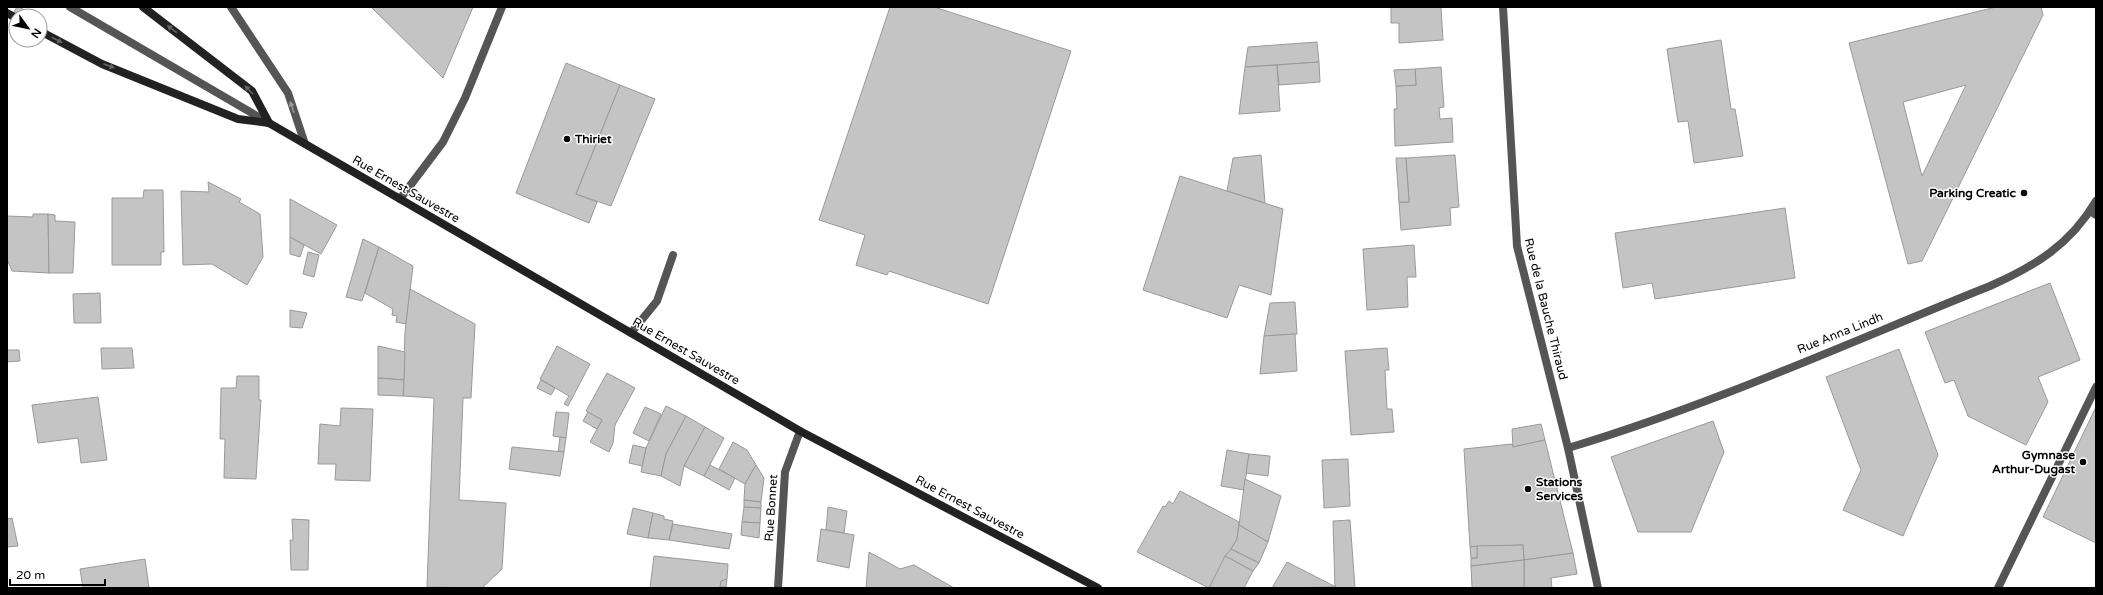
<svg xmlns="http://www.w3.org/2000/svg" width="2103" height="595" viewBox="0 0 2103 595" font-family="'Varela Round',sans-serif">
	<rect width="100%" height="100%" fill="#fff"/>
	<g fill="#c4c4c4" stroke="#999" fill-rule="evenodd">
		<polygon points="17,7 19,7 34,15 22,16 14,12"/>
		<polygon points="371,7 473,7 443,78"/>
		<polygon points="890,7 934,7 1071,51 988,304 889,271 887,275 856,265 865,235 819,220"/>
		<polygon points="1391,7 1441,7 1443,40 1399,43 1399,23 1391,23"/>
		<path d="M1996,7H2041L2043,15L1922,261L1908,264L1849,43ZM1966,85L1922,176L1903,102Z"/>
		<polygon points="1721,40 1731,109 1735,109 1743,156 1694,163 1688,121 1678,122 1667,49"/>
		<polygon points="1317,42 1319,62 1245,67 1248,47"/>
		<polygon points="1319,62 1320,82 1279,85 1277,65"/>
		<polygon points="566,63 620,85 576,194 597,202 589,223 516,193"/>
		<polygon points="1277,65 1280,111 1239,114 1245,67"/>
		<polygon points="1441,67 1444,107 1439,108 1440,119 1452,118 1453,142 1395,146 1394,109 1397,109 1396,86 1416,85 1415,69"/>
		<polygon points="1415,69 1416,85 1396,86 1394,70"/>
		<polygon points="620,85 655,99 611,206 576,194"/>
		<polygon points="1261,155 1265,203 1227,191 1233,158"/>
		<polygon points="1455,155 1459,207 1450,208 1451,225 1401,230 1399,202 1409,202 1406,158"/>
		<polygon points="1396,158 1406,158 1409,202 1399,202"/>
		<polygon points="1180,176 1283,209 1271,295 1239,285 1227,318 1143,290"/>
		<polygon points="208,182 241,199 239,202 260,214 263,257 247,285 212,264 183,265 181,191 209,192"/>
		<polygon points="144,190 163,190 164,252 161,252 161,265 112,265 112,198 143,198"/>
		<polygon points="290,199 337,225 321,254 290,237"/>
		<polygon points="1785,208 1795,278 1655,299 1652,283 1623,288 1615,233"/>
		<polygon points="33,214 48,214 49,273 12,271 7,259 7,216 33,217"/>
		<polygon points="48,214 55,215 55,221 75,222 73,273 49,273"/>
		<polygon points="290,237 304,245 300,257 290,254"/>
		<polygon points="363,239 379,247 362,301 346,297"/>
		<polygon points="1414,245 1416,277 1407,277 1408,307 1367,310 1363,249"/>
		<polygon points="379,247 413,266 406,324 396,322 397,316 392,315 393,309 365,293"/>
		<polygon points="308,252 319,255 314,277 303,274"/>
		<polygon points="2050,283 2080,360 2038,377 2048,402 2026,445 1968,416 1954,380 1945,383 1925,332"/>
		<polygon points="410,289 475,324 471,398 463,398 459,500 506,503 502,569 482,588 427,587 434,398 403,396 405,332"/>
		<polygon points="100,293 101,323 74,323 73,294"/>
		<polygon points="1295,302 1297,334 1264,336 1270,303"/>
		<polygon points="290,310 307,313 302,328 290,327"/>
		<polygon points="1295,334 1297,371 1260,374 1264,336"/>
		<polygon points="378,346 405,352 404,380 378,378"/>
		<polygon points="557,346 590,364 568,406 564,404 569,396 540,379"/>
		<polygon points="101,348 132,348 134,368 102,369"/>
		<polygon points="1387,348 1389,370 1385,370 1387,409 1392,409 1394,432 1351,435 1345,351"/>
		<polygon points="1899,349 1938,455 1903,536 1843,510 1861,470 1826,377"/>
		<polygon points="7,350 19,350 20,361 7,362"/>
		<polygon points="607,373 635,388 615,425 613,443 609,452 590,442 602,420 586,411"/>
		<polygon points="237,376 259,376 259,400 261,400 256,479 224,478 225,439 220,439 221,388 236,388"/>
		<polygon points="378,378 404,380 403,396 378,395"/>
		<polygon points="541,380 555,388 551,395 537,388"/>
		<polygon points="98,397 107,460 81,463 78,438 38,443 32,405"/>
		<polygon points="666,406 686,416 666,454 661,476 641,472 646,448"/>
		<polygon points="645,407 661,414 649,441 633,433"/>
		<polygon points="2096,407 2096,543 2043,517"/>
		<polygon points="341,408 373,409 370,481 335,480 336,464 318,464 320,424 340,426"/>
		<polygon points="556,412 569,413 566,438 553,436"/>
		<polygon points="588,412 602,420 597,429 583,421"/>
		<polygon points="686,416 705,427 684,466 680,486 661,476 666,454"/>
		<polygon points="1713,421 1724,452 1691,532 1638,532 1611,457"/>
		<polygon points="1541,424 1545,440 1513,447 1512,429"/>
		<polygon points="705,427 724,438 704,476 684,466"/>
		<polygon points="560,437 566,438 564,452 558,452"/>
		<polygon points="1545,440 1573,553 1524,560 1523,545 1470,547 1464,449 1512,444 1513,447"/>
		<polygon points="733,442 747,450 756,465 745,484 719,469"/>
		<polygon points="633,445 646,448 642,466 629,463"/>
		<polygon points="512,447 564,452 560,476 509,469"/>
		<polygon points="1227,450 1249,454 1244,490 1221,486"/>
		<polygon points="1249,454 1270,456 1268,476 1246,473"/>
		<polygon points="1348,459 1350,506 1324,508 1322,460"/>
		<polygon points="710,465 735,478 729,490 704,476"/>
		<polygon points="756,465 764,478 761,502 744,500 745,484"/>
		<polygon points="1245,479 1281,496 1268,542 1239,525"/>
		<polygon points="1180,491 1239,522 1237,539 1209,588 1137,552 1163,506 1165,507 1169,501 1173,504"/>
		<polygon points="744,500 761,502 761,508 744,507"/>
		<polygon points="744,507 761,508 760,523 742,522"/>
		<polygon points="828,507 847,511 844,533 826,530"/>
		<polygon points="633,508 653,513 648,538 627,534"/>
		<polygon points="653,513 664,516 664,519 673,521 669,540 648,538"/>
		<polygon points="12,518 18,546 7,547 7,519"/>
		<polygon points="292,519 309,520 308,570 291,570 290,540 293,540"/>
		<polygon points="1350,520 1355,588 1335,588 1333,521"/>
		<polygon points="742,522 760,523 759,538 741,535"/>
		<polygon points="673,524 732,534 729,549 669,540"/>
		<polygon points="1239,525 1268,542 1259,563 1231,549 1237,539"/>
		<polygon points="821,529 854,535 849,568 817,561"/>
		<polygon points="1523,545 1524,560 1471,566 1471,558 1477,558 1477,546"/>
		<polygon points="1477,546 1477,558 1471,558 1470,547"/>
		<polygon points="1231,549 1259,563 1253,571 1225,556"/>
		<polygon points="869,552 900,569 914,565 954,588 866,588"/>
		<polygon points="1573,553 1577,574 1551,578 1552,588 1524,588 1524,560"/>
		<polygon points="654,556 728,564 727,579 721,581 720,588 650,588"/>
		<polygon points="1225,556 1253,571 1244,588 1209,588"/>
		<polygon points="145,559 149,588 83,588 80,569"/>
		<polygon points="1524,560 1524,588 1472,588 1471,566"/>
		<polygon points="1287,562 1336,587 1272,588"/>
		<polygon points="727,579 726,587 720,587 721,581"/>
	</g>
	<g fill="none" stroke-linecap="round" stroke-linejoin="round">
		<g stroke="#555" stroke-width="8">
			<polyline points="70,7 269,123"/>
			<polyline points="231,7 288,93 305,144"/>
			<polyline points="400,199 443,142 465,98 502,7"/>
			<polyline points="2090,211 2096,215"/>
			<polyline points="631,333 657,301 673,255"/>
			<polyline points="1998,588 2096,387"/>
		</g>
		<g stroke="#555" stroke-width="8">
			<polyline points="1503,7 1517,246 1568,448 1598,588"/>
			<path d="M1568,448C1712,405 1850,342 1990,286C2035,266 2070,245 2096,201"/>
			<polyline points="778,588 785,472 800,431"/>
		</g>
		<g stroke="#222" stroke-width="8">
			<polyline points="143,7 252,91 269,123"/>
			<polyline points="7,13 16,18"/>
			<polyline points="40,31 102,64 238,119 269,123 800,431 1098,588"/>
		</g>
	</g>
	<defs><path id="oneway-solid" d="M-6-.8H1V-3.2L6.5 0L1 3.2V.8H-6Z"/></defs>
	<g fill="#646464">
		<use href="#oneway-solid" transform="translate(172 29) rotate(-142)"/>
		<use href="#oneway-solid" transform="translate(57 40) rotate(28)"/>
		<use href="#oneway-solid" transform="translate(109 66) rotate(21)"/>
		<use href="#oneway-solid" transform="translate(249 90) rotate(-134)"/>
	</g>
	<use fill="#999" href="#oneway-solid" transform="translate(292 107) rotate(-109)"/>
	<g fill="#000" stroke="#fff" stroke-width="1.5">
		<circle cx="567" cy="139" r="4"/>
		<circle cx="2024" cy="193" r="4"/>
		<circle cx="2083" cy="462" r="4"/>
		<circle cx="1528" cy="489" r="4"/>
	</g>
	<g text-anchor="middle" stroke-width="3" stroke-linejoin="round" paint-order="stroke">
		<g font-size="12" font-weight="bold" fill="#000" stroke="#fff" text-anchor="start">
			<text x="575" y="143">Thiriet</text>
			<text x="2016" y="197" text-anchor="end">Parking Creatic</text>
			<text x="2075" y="459" text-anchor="end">Gymnase<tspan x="2075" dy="14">Arthur-Dugast</tspan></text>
			<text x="1536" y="486">Stations<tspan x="1536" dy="14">Services</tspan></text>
		</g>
		<g font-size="12" fill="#000" stroke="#fff">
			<text transform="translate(406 189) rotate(30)" y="4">Rue Ernest Sauvestre</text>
			<text transform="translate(1546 309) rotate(76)" y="4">Rue de la Bauche Thiraud</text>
			<text transform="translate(1840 333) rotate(-22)" y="4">Rue Anna Lindh</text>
			<text transform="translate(686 351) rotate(30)" y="4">Rue Ernest Sauvestre</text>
			<text transform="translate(970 507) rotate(28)" y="4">Rue Ernest Sauvestre</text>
			<text transform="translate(771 508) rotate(-86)" y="4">Rue Bonnet</text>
		</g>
	</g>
	<rect width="2103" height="595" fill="none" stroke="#000000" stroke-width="16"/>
	<g transform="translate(28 28) rotate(123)"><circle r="19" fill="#ffffff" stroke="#999999"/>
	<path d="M0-3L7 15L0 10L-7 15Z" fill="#000000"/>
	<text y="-6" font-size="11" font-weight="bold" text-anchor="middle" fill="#000000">N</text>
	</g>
	<path d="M10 579v6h95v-6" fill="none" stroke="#000000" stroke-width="2"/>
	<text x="16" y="579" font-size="12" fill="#000000" stroke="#ffffff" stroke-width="3" paint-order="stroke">20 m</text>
</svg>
